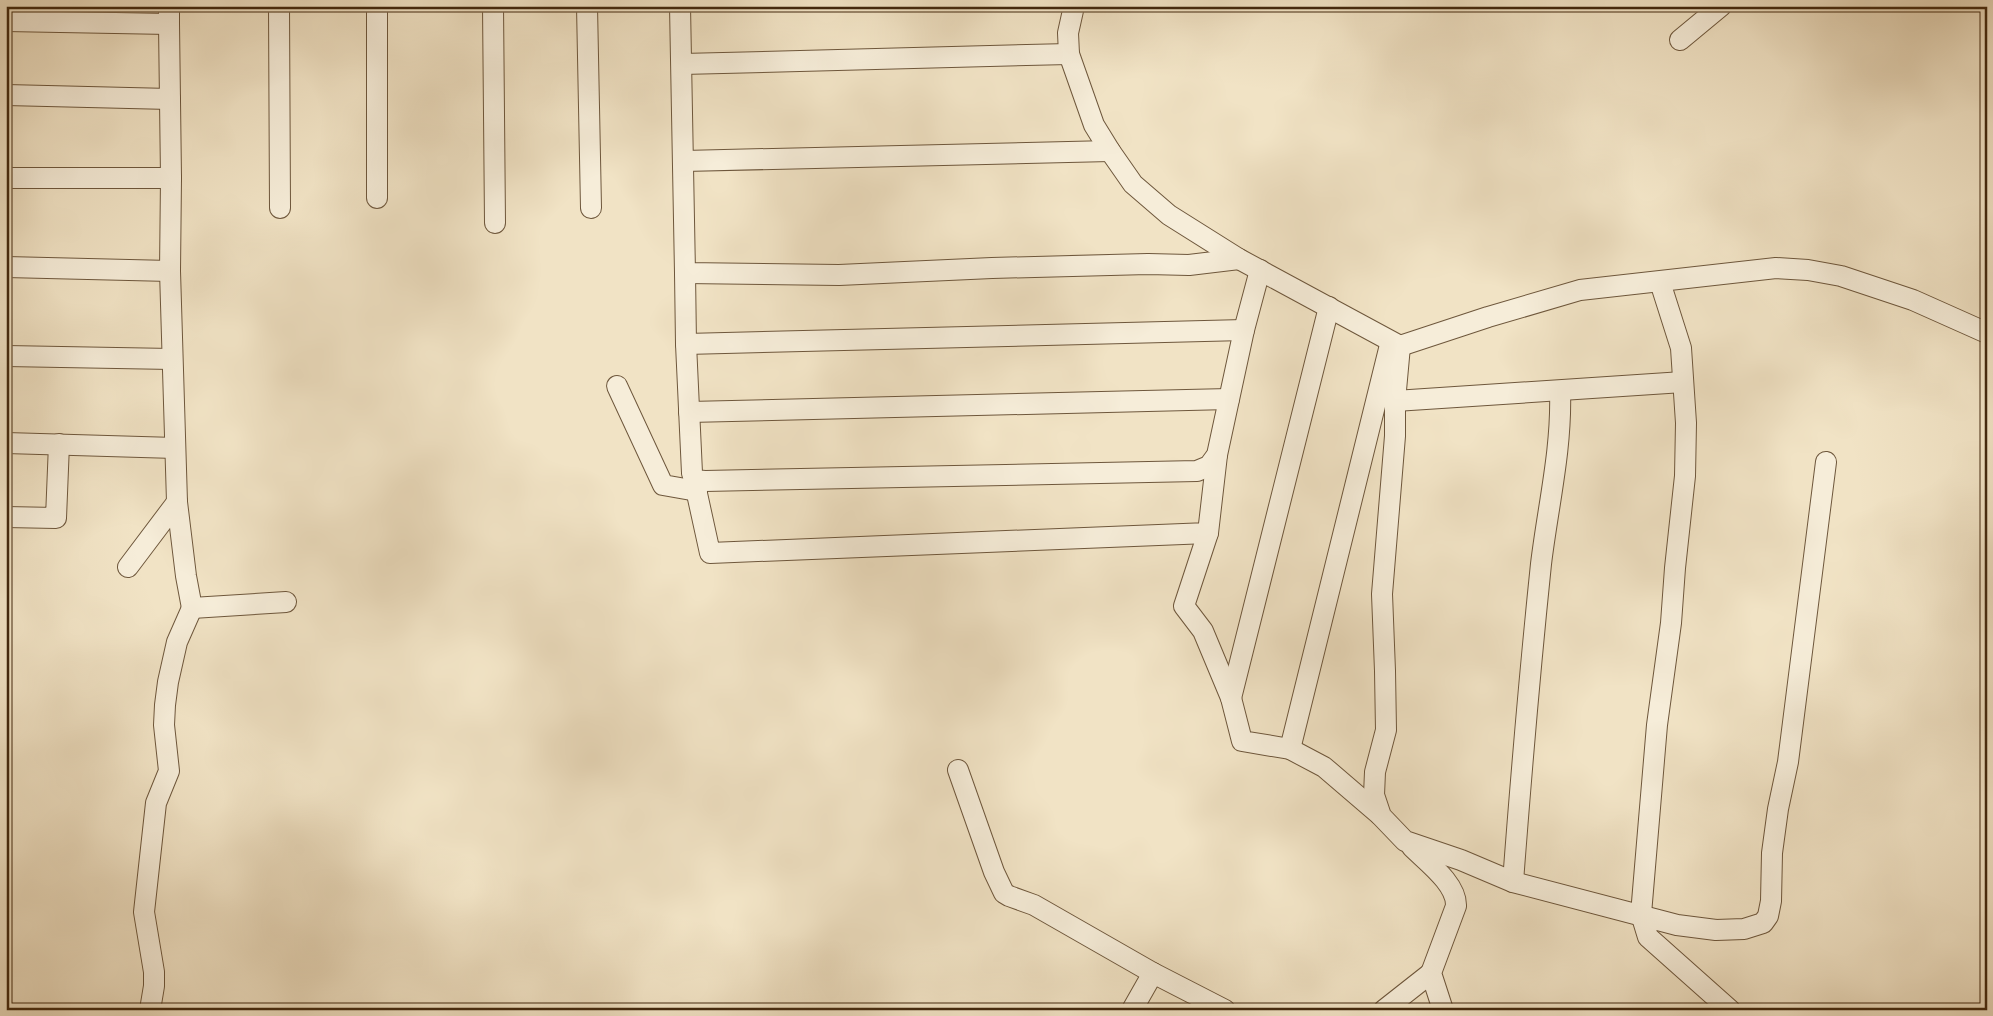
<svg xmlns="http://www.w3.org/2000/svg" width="1993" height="1016" viewBox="0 0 1993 1016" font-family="Alegreya,serif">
	<rect width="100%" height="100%" fill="#f1e3c5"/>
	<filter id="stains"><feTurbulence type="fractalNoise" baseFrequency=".004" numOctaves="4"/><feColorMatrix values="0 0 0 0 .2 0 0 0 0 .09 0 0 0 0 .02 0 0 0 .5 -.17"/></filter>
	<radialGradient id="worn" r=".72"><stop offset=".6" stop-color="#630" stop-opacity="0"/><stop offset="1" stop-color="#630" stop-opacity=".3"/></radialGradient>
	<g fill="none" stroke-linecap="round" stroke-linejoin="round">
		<g stroke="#6e573c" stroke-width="22">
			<g id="minor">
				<polyline points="279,6 280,208"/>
				<polyline points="377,6 377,198"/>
				<polyline points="493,6 495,223"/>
				<polyline points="587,6 591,208"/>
				<polyline points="680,6 685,273 839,275 992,268 1148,264 1189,265 1239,259"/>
				<polyline points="1074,6 1068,33 1069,54 1094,125 1110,151 1133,184 1169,215 1239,259 1400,346 1488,317 1580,290 1776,268 1808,270 1841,276 1913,300 1987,333"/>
				<polyline points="6,21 169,24 169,6"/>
				<polyline points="169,24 171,178 170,271 177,502 186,576 192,608 286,602"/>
				<polyline points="1680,40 1721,6"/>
				<polyline points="682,64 1069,54"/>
				<polyline points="6,95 170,99"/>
				<polyline points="684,161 1110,151"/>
				<polyline points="6,178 171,178"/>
				<polyline points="6,267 170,271"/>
				<polyline points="685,273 686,344 692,473 694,480 705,481 1197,471 1209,466 1217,455 1244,330 1260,270"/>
				<polyline points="1660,282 1681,348 1686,423 1685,476 1675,568 1671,623 1657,725 1641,914 1648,937 1730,1010"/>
				<polyline points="686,344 1244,330"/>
				<polyline points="1400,346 1395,401 1395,436 1382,594 1385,671 1386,730 1375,772 1374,795 1381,816 1405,841 1461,860 1513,882 1677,925 1716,930 1744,929 1763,923 1768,916 1771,901 1772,853 1778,809 1788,762 1826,462"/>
				<polyline points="6,356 172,359"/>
				<polyline points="617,386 663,485 697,491"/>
				<polyline points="1395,401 1683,382"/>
				<polyline points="689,412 1229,399"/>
				<polyline points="6,443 175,448"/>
				<polyline points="694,480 710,553 1208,533 1217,455"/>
				<polyline points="6,517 56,518 59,444"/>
				<polyline points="1208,533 1184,606 1203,631 1231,698 1242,741 1290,749 1324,767 1380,815"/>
				<polyline points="128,567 177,502"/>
				<polyline points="1231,698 1329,307"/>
				<polyline points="1290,749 1390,345"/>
				<polyline points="958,770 994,872 1004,893 1009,896 1034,905 1153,973 1225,1010"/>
				<path d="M1412,847C1427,862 1457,884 1456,906L1431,973L1443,1010"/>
				<path d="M1513,882C1521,776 1530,670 1541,564C1548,506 1562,449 1560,391"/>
				<polyline points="150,1010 154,986 154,972 144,912 156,803 169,771 164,725 165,705 168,682 177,642 192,608"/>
				<polyline points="1132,1010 1153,973"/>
				<polyline points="1384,1010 1431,973"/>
			</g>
		</g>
		<use href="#minor" stroke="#f6edd9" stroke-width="20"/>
	</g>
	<rect width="1993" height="1016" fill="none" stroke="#f1e3c5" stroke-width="25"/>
	<rect x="8" y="8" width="1978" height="1001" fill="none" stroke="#42280e" stroke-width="2.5"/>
	<rect x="12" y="12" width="1968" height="991" fill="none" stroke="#42280e"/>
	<rect width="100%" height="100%" filter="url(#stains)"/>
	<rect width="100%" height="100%" fill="url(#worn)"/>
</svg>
